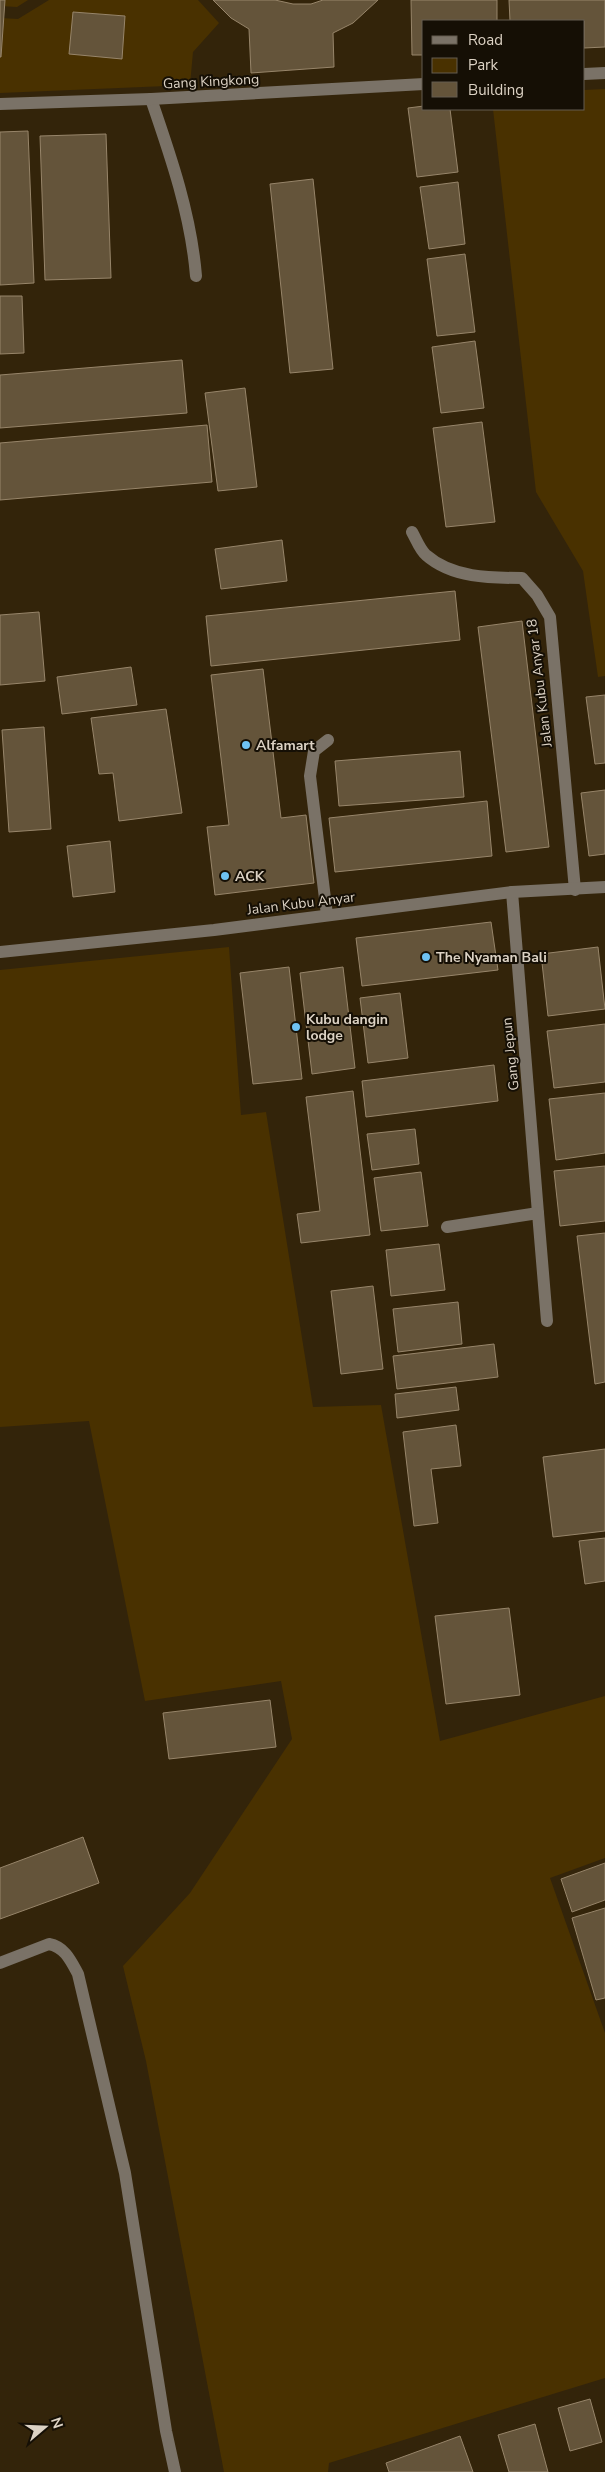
<svg xmlns="http://www.w3.org/2000/svg" width="605" height="2472" viewBox="0 0 605 2472" font-family="'Nunito Sans',sans-serif">
	<rect width="100%" height="100%" fill="#33240a"/>
	<g fill="#493100">
		<polygon points="0,0 28,0 17,7 0,6"/>
		<polygon points="49,0 198,0 219,23 193,52 190,85 0,93 0,18 18,19"/>
		<polygon points="605,89 605,676 598,677 583,571 536,492 493,109 584,109 584,90"/>
		<polygon points="229,947 241,1115 266,1112 313,1407 381,1405 440,1741 605,1696 605,1858 550,1878 605,2033 605,2378 329,2463 328,2472 224,2472 146,2061 123,1966 190,1893 292,1739 281,1681 145,1701 89,1421 0,1427 0,970"/>
	</g>
	<g fill="#64543a" stroke="#97856a">
		<polygon points="0,0 5,0 1,57 0,57"/>
		<polygon points="213,0 275,0 293,4 311,4 323,0 378,0 353,23 333,33 334,67 251,73 249,29 231,18"/>
		<polygon points="411,0 497,0 497,21 424,21 424,55 412,55"/>
		<polygon points="509,0 605,0 605,47 584,48 584,21 510,21"/>
		<polygon points="73,12 125,16 122,59 69,54"/>
		<polygon points="424,106 424,109 450,109 458,172 417,177 408,108"/>
		<polygon points="28,131 34,283 0,285 0,132"/>
		<polygon points="106,134 111,278 45,280 40,136"/>
		<polygon points="313,179 333,369 290,373 270,184"/>
		<polygon points="458,182 465,244 429,249 420,187"/>
		<polygon points="465,254 475,332 437,336 427,259"/>
		<polygon points="0,296 22,296 24,353 0,354"/>
		<polygon points="475,341 484,408 441,413 432,347"/>
		<polygon points="182,360 187,413 0,428 0,375"/>
		<polygon points="245,388 257,487 218,491 205,393"/>
		<polygon points="482,422 495,522 446,527 433,428"/>
		<polygon points="207,425 212,482 0,500 0,443"/>
		<polygon points="282,540 287,581 221,589 215,549"/>
		<polygon points="455,591 460,640 211,666 206,616"/>
		<polygon points="39,612 45,681 0,685 0,615"/>
		<polygon points="522,621 549,847 506,852 478,627"/>
		<polygon points="131,667 137,705 62,714 57,677"/>
		<polygon points="263,669 281,818 306,815 314,883 215,895 207,827 229,825 211,675"/>
		<polygon points="605,695 605,763 595,764 586,697"/>
		<polygon points="166,709 182,813 119,821 113,773 99,774 91,718"/>
		<polygon points="44,727 51,829 9,832 2,730"/>
		<polygon points="460,751 464,797 339,806 335,761"/>
		<polygon points="605,790 605,854 589,856 581,793"/>
		<polygon points="487,801 492,856 335,872 329,818"/>
		<polygon points="110,841 115,892 73,897 67,846"/>
		<polygon points="491,922 498,970 362,986 356,938"/>
		<polygon points="598,947 605,1009 548,1016 541,954"/>
		<polygon points="289,967 302,1079 253,1084 240,973"/>
		<polygon points="343,967 355,1068 312,1074 300,973"/>
		<polygon points="400,993 408,1058 368,1063 360,998"/>
		<polygon points="605,1024 605,1082 554,1088 547,1031"/>
		<polygon points="494,1065 498,1101 366,1117 362,1081"/>
		<polygon points="353,1091 370,1235 301,1243 297,1214 320,1211 306,1097"/>
		<polygon points="605,1093 605,1153 556,1160 549,1099"/>
		<polygon points="415,1129 419,1164 372,1170 367,1134"/>
		<polygon points="605,1166 605,1221 560,1226 554,1171"/>
		<polygon points="421,1172 428,1226 381,1231 374,1178"/>
		<polygon points="605,1233 605,1382 595,1384 577,1236"/>
		<polygon points="439,1244 445,1290 391,1296 386,1250"/>
		<polygon points="373,1286 383,1369 341,1374 331,1291"/>
		<polygon points="458,1302 462,1344 398,1352 393,1309"/>
		<polygon points="494,1344 498,1377 397,1389 393,1356"/>
		<polygon points="456,1387 459,1410 397,1418 395,1394"/>
		<polygon points="456,1425 461,1466 431,1469 438,1523 414,1526 403,1432"/>
		<polygon points="605,1449 605,1531 553,1537 543,1457"/>
		<polygon points="605,1538 605,1581 585,1584 579,1541"/>
		<polygon points="509,1608 520,1695 446,1704 435,1616"/>
		<polygon points="270,1700 276,1747 169,1759 163,1713"/>
		<polygon points="83,1837 99,1883 0,1919 0,1868"/>
		<polygon points="605,1863 605,1900 572,1912 561,1879"/>
		<polygon points="605,1908 605,1998 596,2000 572,1918"/>
		<polygon points="590,2399 602,2442 570,2451 558,2408"/>
		<polygon points="535,2424 548,2472 509,2472 498,2435"/>
		<polygon points="460,2436 473,2472 389,2472 386,2463"/>
	</g>
	<g fill="none" stroke-linecap="round" stroke-linejoin="round">
		<g stroke="#7a7267" stroke-width="12">
			<polyline points="584,74 605,73"/>
			<path d="M151,99C171,157 191,215 196,276"/>
			<polyline points="0,104 151,99 424,84"/>
			<path d="M412,532C416,539 420,550 426,555C452,578 490,578 522,578L537,595L550,617L575,890"/>
			<polyline points="512,892 538,1213"/>
			<polyline points="327,915 310,776 314,751 328,740"/>
			<polyline points="0,952 214,930 512,892 605,887"/>
			<polyline points="447,1227 538,1213 547,1321"/>
			<path d="M0,1963L49,1944C65,1947 71,1961 78,1974L125,2173L166,2431L175,2472"/>
		</g>
	</g>
	<g fill="#6ec2f3" stroke="#150f05" stroke-width="2">
		<circle cx="246" cy="745" r="5"/>
		<circle cx="225" cy="876" r="5"/>
		<circle cx="426" cy="957" r="5"/>
		<circle cx="296" cy="1027" r="5"/>
	</g>
	<g text-anchor="middle" stroke-width="4" stroke-linejoin="round" paint-order="stroke">
		<g font-size="14" fill="#dcd2c4" stroke="#150f05">
			<text transform="translate(211 81) rotate(-3)" y="5">Gang Kingkong</text>
			<text transform="translate(539 683) rotate(-97)" y="5">Jalan Kubu Anyar 18</text>
			<text transform="translate(301 903) rotate(-7)" y="5">Jalan Kubu Anyar</text>
			<text transform="translate(510 1054) rotate(-96)" y="5">Gang Jepun</text>
		</g>
		<g font-size="14" font-weight="bold" fill="#dcd2c4" stroke="#150f05" text-anchor="start">
			<text x="256" y="750">Alfamart</text>
			<text x="235" y="881">ACK</text>
			<text x="436" y="962">The Nyaman Bali</text>
			<text x="306" y="1024">Kubu dangin<tspan x="306" dy="16">lodge</tspan></text>
		</g>
	</g>
	<rect x="422" y="20" width="162" height="90" fill="#150f05" stroke="#655d51"/>
	<rect x="432" y="36" width="25" height="8" fill="#7a7267" stroke="#655d51"/>
	<text x="468" y="45" font-size="15" fill="#dcd2c4">Road</text>
	<rect x="432" y="58" width="25" height="15" fill="#493100" stroke="#655d51"/>
	<text x="468" y="70" font-size="15" fill="#dcd2c4">Park</text>
	<rect x="432" y="82" width="25" height="15" fill="#64543a" stroke="#655d51"/>
	<text x="468" y="95" font-size="15" fill="#dcd2c4">Building</text>
	<g transform="translate(45 2427) rotate(71)" stroke="#150f05" stroke-width="4" paint-order="stroke">
	<path d="M0-4L9 19L0 12L-9 19Z" fill="#dcd2c4"/>
	<text y="-8" font-size="14" font-weight="bold" text-anchor="middle" fill="#dcd2c4">N</text>
	</g>
</svg>
